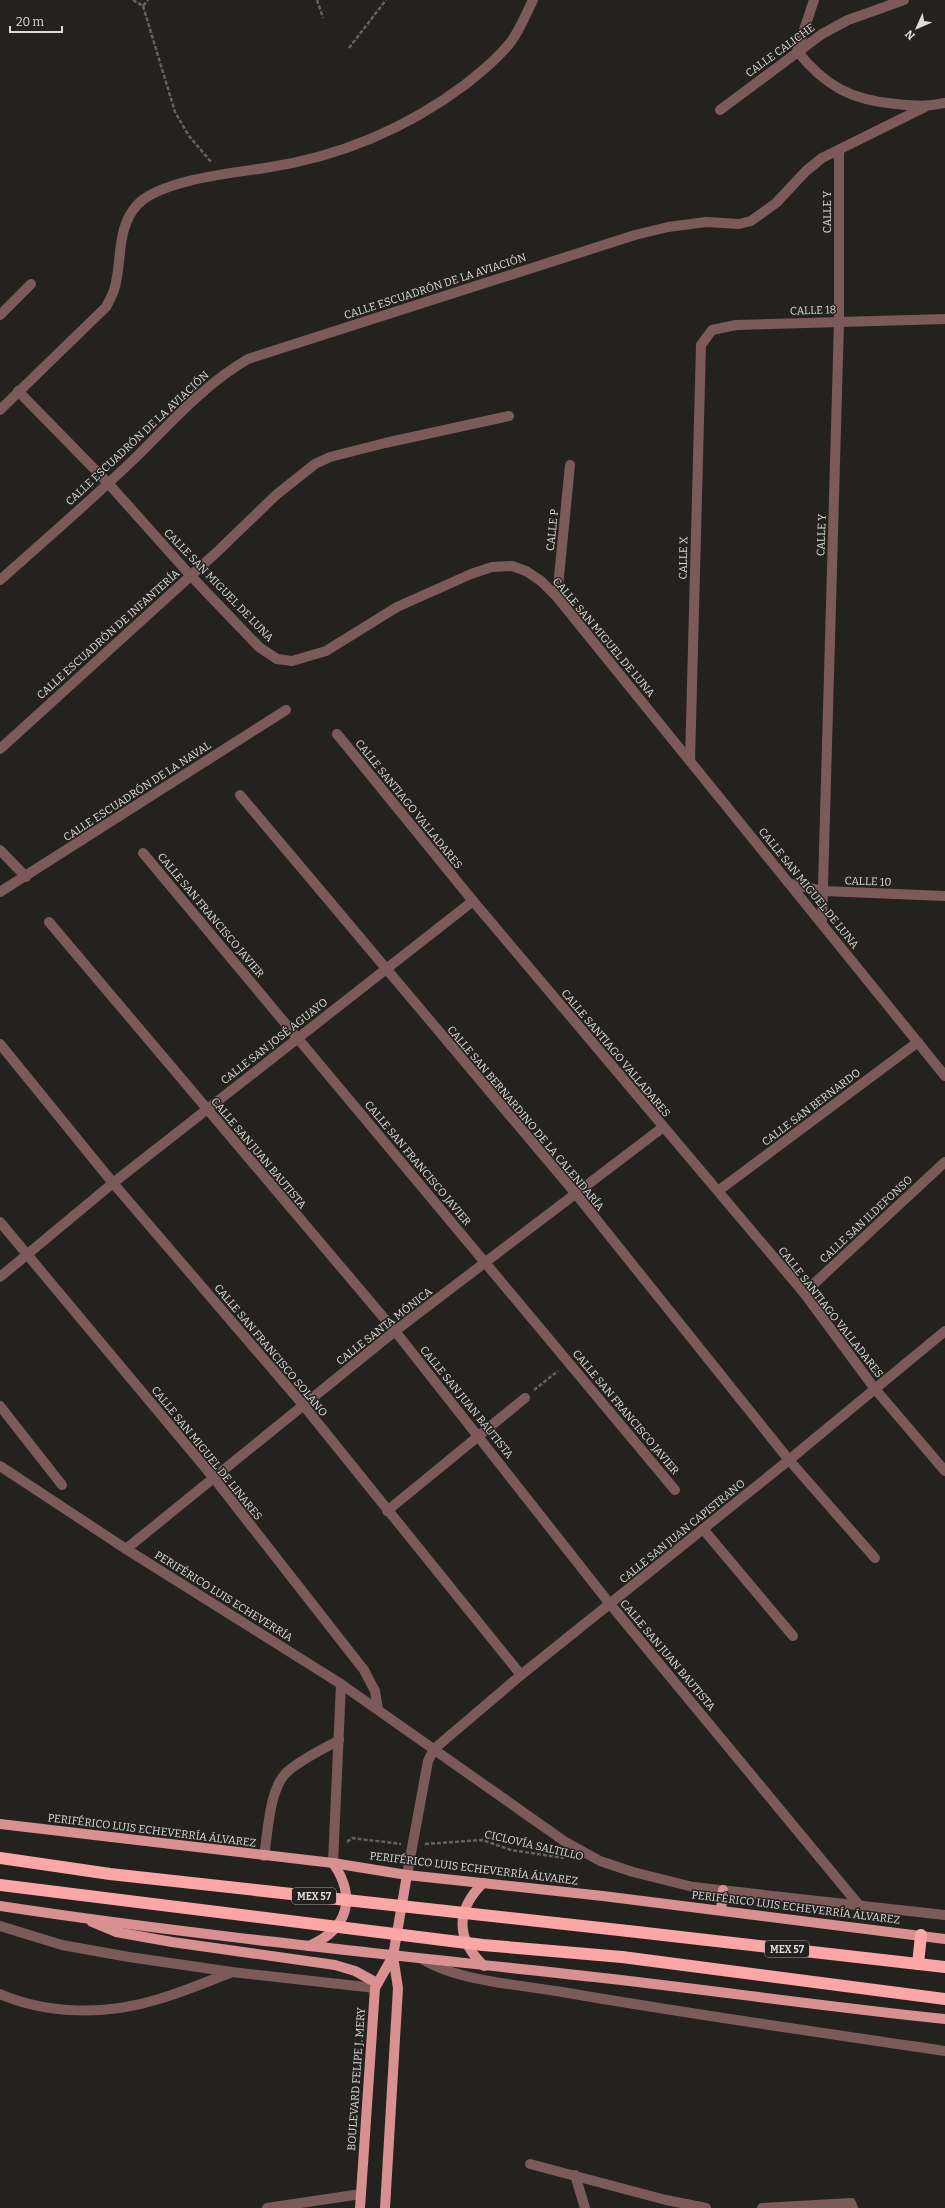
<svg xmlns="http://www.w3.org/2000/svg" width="945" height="2208" viewBox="0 0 945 2208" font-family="Bitter,serif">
	<rect width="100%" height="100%" fill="#24221f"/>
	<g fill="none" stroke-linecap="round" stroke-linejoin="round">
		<g stroke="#64625f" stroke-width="2.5" stroke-dasharray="4 2" stroke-linecap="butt">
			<polyline points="133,0 143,6 148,0"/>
			<polyline points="317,0 323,18"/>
			<polyline points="143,6 175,112 189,136 212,163"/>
			<polyline points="349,48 386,0"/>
			<polyline points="534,1390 558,1371"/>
			<polyline points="347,1842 352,1838 401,1844"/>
			<polyline points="425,1844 482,1840 511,1850 564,1858"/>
		</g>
		<g stroke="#7d5a5a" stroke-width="10">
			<path d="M814,0L797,51C825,86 851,100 896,104C915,106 927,107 945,103"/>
			<polyline points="720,110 822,34 848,20 904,0"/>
			<polyline points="0,315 31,284"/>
			<polyline points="18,391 108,483 190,575 259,647 277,659 292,661 326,651 397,607 471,574 492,567 512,566 526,571 541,581 557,597 945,1076"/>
			<path d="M0,410L106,307C109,301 112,296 114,290C123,262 115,228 138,204C162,180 232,173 265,168C339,157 406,129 466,84C482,71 497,59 510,43C520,30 526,14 533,0"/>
			<path d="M0,580C44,541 89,502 131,462C168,426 203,385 248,359L635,235L668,227L706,222L739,224L751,221L776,203L806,171L822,158L925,107"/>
			<polyline points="557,597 570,465"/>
			<polyline points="337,734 473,901 804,1293 875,1389 945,1471"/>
			<polyline points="0,749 218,551 276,495 315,464 330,457 385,443 509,416"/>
			<polyline points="690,761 701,345 712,330 736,325 945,319"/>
			<polyline points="240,795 576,1194 789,1460 875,1558"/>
			<polyline points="0,850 26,877"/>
			<polyline points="143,853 675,1490"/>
			<polyline points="791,884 823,891 945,896"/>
			<polyline points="0,892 286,710"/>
			<polyline points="822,921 839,322 839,150"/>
			<polyline points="49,922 395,1331 610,1604 858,1904"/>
			<polyline points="0,1044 113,1183 304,1406 521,1675"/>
			<polyline points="718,1191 918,1042"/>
			<polyline points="0,1222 213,1477 364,1670 375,1691 378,1709"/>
			<polyline points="0,1277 113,1183 473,901"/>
			<polyline points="804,1293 945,1162"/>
			<polyline points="0,1406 62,1485"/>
			<polyline points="0,1466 126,1549 341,1684 564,1841 600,1861 633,1872 693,1887 945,1915"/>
			<polyline points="387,1511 525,1398"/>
			<polyline points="703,1529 793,1636"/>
			<polyline points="126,1549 395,1331 662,1128"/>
			<path d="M264,1856C268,1833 269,1790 286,1773C301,1759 322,1750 339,1740"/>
			<polyline points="333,1863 341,1684"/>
			<polyline points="407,1875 428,1761 434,1749 521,1675 789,1460 945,1331"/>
			<polyline points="0,1926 62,1945 129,1957 232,1972 375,1988"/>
			<path d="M424,1960C458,1981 522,1985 562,1992C689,2014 817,2032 945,2051"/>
			<path d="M0,1994C49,2015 108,2015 159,1999C183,1992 206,1982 230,1973"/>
			<polyline points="530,2164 666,2200 706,2208"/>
			<polyline points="575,2175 585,2208"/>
			<polyline points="267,2208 361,2194"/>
			<polyline points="762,2208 851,2203 853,2208"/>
		</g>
		<g stroke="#d89091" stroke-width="10">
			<polyline points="0,1824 333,1863 407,1875 603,1896 945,1939"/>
			<path d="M483,1883C455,1911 456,1939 484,1966"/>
			<path d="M0,1906C197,1936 395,1955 594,1977C711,1990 828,2007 945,2019"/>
			<polyline points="721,1910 723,1890"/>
			<polyline points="92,1922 116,1932 172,1942 335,1965 355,1971 377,1983"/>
			<path d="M309,1946C348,1929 357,1898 333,1863"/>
			<polyline points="360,2208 375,1988 393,1956"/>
			<polyline points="385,2208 398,1988 393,1956 407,1875"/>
		</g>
		<g stroke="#fca6a6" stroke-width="12">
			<polyline points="628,1931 945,1967"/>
			<polyline points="622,1957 945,1999"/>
			<polyline points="918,1964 921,1935"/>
		</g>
		<g stroke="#fca6a6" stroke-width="12">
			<polyline points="0,1858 110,1874 628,1931"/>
			<polyline points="0,1885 483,1945 622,1957"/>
		</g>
	</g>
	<g text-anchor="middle" stroke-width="3" stroke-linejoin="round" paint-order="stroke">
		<g fill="#24221f" stroke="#a5a4a1" stroke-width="1">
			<rect x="292" y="1888" width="44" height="16" rx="3"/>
			<rect x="765" y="1941" width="44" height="16" rx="3"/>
		</g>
		<g font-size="10" font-weight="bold" fill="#dcdbd9">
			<text x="314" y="1900">MEX 57</text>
			<text x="787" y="1953">MEX 57</text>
		</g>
		<g font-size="11" fill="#dcdbd9" stroke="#24221f">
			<text transform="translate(780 50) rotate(-36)" y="4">CALLE CALICHE</text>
			<text transform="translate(827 212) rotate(-90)" y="4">CALLE Y</text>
			<text transform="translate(435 286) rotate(-18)" y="4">CALLE ESCUADRÓN DE LA AVIACIÓN</text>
			<text transform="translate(813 310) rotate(-2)" y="4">CALLE 18</text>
			<text transform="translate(137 438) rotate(-43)" y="4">CALLE ESCUADRÓN DE LA AVIACIÓN</text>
			<text transform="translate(552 530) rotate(-84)" y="4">CALLE P</text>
			<text transform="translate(821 535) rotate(-88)" y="4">CALLE Y</text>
			<text transform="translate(683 558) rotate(-89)" y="4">CALLE X</text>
			<text transform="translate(219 585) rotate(46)" y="4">CALLE SAN MIGUEL DE LUNA</text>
			<text transform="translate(108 634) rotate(-42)" y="4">CALLE ESCUADRÓN DE INFANTERÍA</text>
			<text transform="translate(604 637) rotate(50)" y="4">CALLE SAN MIGUEL DE LUNA</text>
			<text transform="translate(137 791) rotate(-33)" y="4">CALLE ESCUADRÓN DE LA NAVAL</text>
			<text transform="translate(409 804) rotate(51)" y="4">CALLE SANTIAGO VALLADARES</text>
			<text transform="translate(868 881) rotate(2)" y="4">CALLE 10</text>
			<text transform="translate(809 888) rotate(51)" y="4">CALLE SAN MIGUEL DE LUNA</text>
			<text transform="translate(211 915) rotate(50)" y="4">CALLE SAN FRANCISCO JAVIER</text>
			<text transform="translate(274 1041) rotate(-38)" y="4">CALLE SAN JOSÉ AGUAYO</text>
			<text transform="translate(616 1053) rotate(50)" y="4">CALLE SANTIAGO VALLADARES</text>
			<text transform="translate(811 1107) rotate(-37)" y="4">CALLE SAN BERNARDO</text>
			<text transform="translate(526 1118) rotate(50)" y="4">CALLE SAN BERNARDINO DE LA CALENDARÍA</text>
			<text transform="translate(259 1153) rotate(50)" y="4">CALLE SAN JUAN BAUTISTA</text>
			<text transform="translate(418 1163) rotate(50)" y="4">CALLE SAN FRANCISCO JAVIER</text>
			<text transform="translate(866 1219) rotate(-43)" y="4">CALLE SAN ILDEFONSO</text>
			<text transform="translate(831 1312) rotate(52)" y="4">CALLE SANTIAGO VALLADARES</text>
			<text transform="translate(384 1326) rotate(-38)" y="4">CALLE SANTA MÓNICA</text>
			<text transform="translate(271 1350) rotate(50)" y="4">CALLE SAN FRANCISCO SOLANO</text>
			<text transform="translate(467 1402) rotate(51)" y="4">CALLE SAN JUAN BAUTISTA</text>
			<text transform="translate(626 1412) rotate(50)" y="4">CALLE SAN FRANCISCO JAVIER</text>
			<text transform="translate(207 1453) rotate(51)" y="4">CALLE SAN MIGUEL DE LINARES</text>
			<text transform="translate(682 1531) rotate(-39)" y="4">CALLE SAN JUAN CAPISTRANO</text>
			<text transform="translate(224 1596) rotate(32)" y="4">PERIFÉRICO LUIS ECHEVERRÍA</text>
			<text transform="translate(668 1655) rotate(50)" y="4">CALLE SAN JUAN BAUTISTA</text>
			<text transform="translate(152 1830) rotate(7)" y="4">PERIFÉRICO LUIS ECHEVERRÍA ÁLVAREZ</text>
			<text transform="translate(534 1845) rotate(13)" y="4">CICLOVÍA SALTILLO</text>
			<text transform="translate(474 1868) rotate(7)" y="4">PERIFÉRICO LUIS ECHEVERRÍA ÁLVAREZ</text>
			<text transform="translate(796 1907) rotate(7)" y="4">PERIFÉRICO LUIS ECHEVERRÍA ÁLVAREZ</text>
			<text transform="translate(356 2079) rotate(-86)" y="4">BOULEVARD FELIPE J. MERY</text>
		</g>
	</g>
	<g transform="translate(917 28) rotate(225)" stroke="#24221f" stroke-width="3" paint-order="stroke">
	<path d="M0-3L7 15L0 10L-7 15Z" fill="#dcdbd9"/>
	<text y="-6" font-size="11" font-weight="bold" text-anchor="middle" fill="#dcdbd9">N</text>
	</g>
	<path d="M10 26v6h52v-6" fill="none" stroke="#dcdbd9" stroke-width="2"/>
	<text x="16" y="26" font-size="12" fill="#dcdbd9" stroke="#24221f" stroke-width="3" paint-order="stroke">20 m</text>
</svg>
